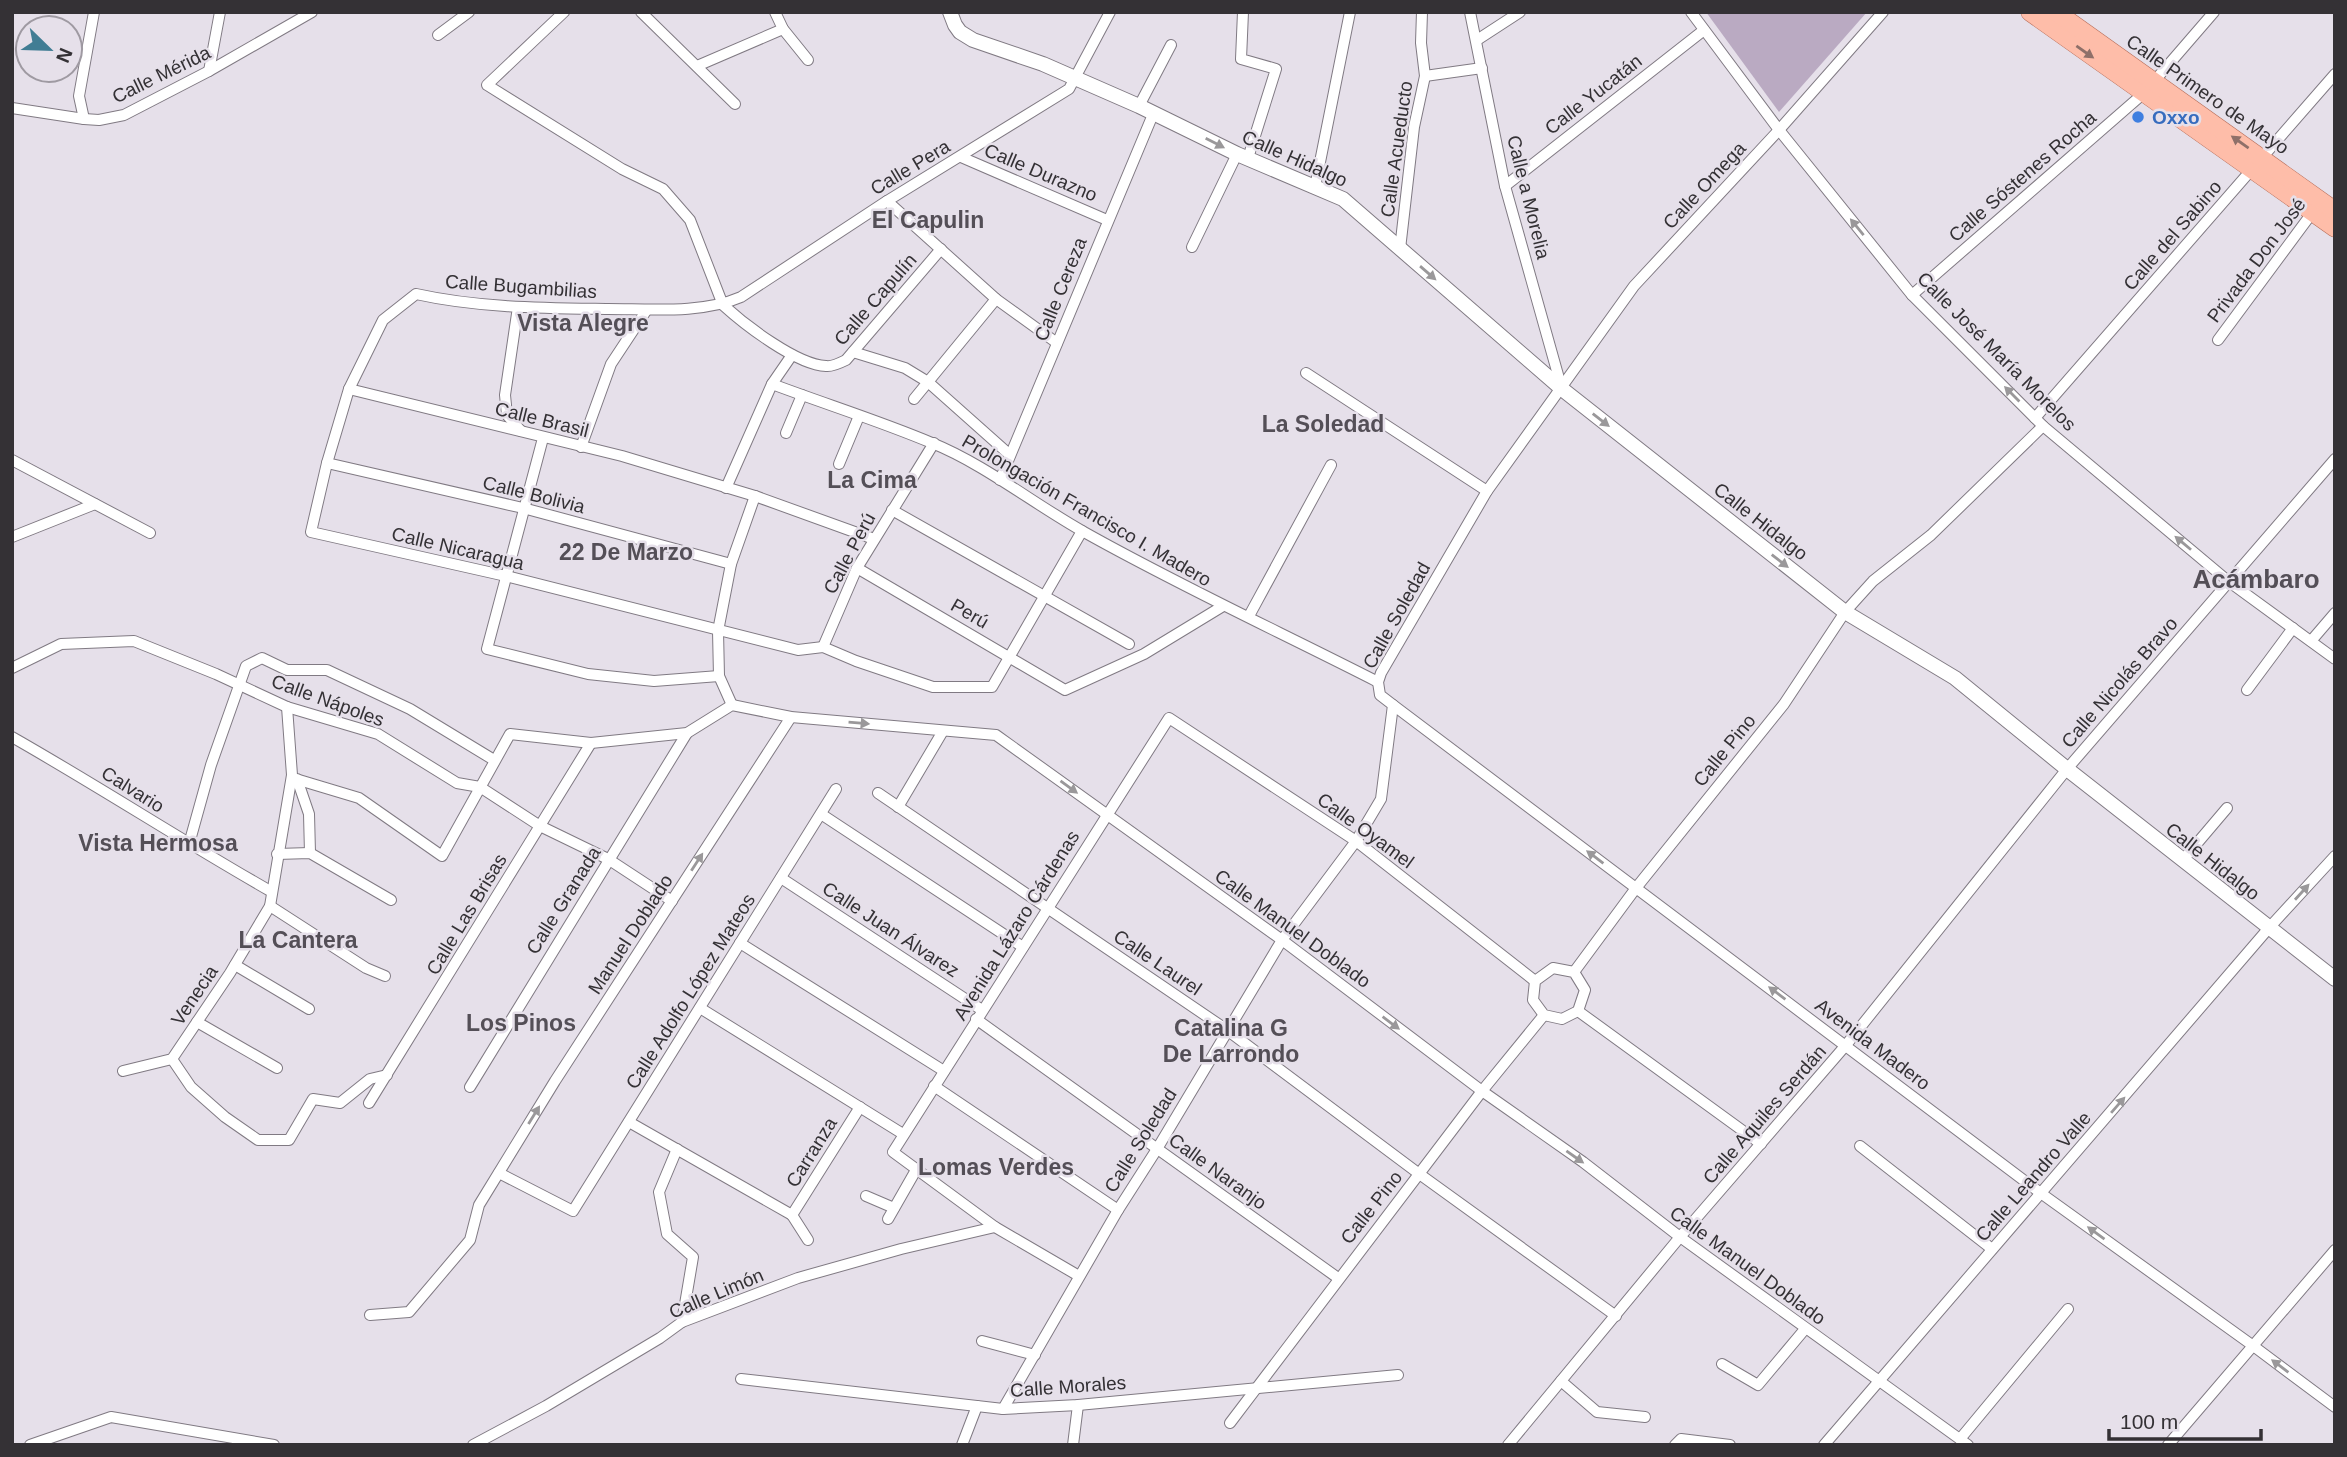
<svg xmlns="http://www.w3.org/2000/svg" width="2347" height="1457" viewBox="0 0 2347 1457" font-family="Arial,sans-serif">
	<rect width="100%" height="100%" fill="#e6e0ea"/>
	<polygon fill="#baaac2" points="1706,12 1867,12 1779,112"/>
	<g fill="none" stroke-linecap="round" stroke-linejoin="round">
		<g stroke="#807a83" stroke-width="12">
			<g id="minor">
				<path d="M564,12L487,85L622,169L663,189L690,220L723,305C745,325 797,365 826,366C832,367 840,363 846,360L941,249"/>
				<polyline points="641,12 735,104"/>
				<polyline points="775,12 783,29 808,60"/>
				<polyline points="1243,12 1241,59 1276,69 1248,158"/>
				<polyline points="1470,12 1505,186 1562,389"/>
				<polyline points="1691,12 1779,130 1912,295 2043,426 2228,581 2335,659"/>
				<polyline points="438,35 469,12"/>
				<polyline points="1477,40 1520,12"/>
				<polyline points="697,66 783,29"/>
				<polyline points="209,71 220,12"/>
				<polyline points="1425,76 1482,68"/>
				<polyline points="1139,106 1171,45"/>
				<polyline points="12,108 84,119 99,120 124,115 209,71 312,12"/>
				<polyline points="84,119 79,96 94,12"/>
				<polyline points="961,157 1107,220"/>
				<polyline points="1505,186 1704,30"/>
				<polyline points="1315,187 1350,12"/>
				<polyline points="887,201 996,299 1057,343"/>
				<polyline points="1192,247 1237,154"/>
				<polyline points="1400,249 1414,127 1425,76 1421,43 1422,12"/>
				<polyline points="1912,295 2144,93 2214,12"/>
				<polyline points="518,307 505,395 507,415 521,431"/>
				<polyline points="2218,340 2315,209"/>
				<polyline points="853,352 905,368 928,382 1010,455"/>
				<polyline points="1306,373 1487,491"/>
				<path d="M772,384C825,404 880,421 932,443C984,464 1034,504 1084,532C1180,586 1280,632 1378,682"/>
				<polyline points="349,389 622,456 755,496 874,539"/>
				<polyline points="914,399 996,299"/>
				<polyline points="2035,418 2335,74"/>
				<polyline points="786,433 802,395"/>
				<polyline points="543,438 487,649 588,674 654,681 719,676"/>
				<polyline points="581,447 611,364 646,311"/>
				<polyline points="12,460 150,533"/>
				<polyline points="327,463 523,508 731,564"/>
				<polyline points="839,464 859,416"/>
				<polyline points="1000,480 1154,112"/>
				<polyline points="726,488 772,384 792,355"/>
				<polyline points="892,510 1129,644"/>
				<path d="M1082,531L992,687H933L856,661L823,647L798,650L506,576L311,532L327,463L349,389L383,320L416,294C479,308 544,308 608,309C650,309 702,314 741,297L887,201L1069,89L1110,12"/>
				<polyline points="12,537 95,504"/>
				<polyline points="857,568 1065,690 1144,654 1223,606"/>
				<polyline points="1249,616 1331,465"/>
				<polyline points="2311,641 2335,613"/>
				<polyline points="823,647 857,568 934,443"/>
				<polyline points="12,668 61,644 134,641 216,674 287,707 378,734 457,783 480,787 540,826 608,859 672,901"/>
				<polyline points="2247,690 2293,628"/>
				<polyline points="732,705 719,676 718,631 731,564 755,496"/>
				<polyline points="1393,705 2042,1194 2252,1345 2335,1407"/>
				<path d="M12,737C100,787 184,842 272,892"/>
				<polyline points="297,779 309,814 310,853"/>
				<polyline points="299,780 359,798 442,856 510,734 591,743 687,733 732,705 791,717 996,735 1282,940 1482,1091 1583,1162 1680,1237 1968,1445"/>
				<polyline points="878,793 1227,1030 1418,1173 1616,1316"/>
				<polyline points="898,807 943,731"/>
				<polyline points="821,814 1023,947"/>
				<polyline points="189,844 211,765 246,666 262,658 287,670 327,670 410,709 494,760"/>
				<polyline points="277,854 310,853 391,900"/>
				<polyline points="2182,861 2227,808"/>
				<polyline points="781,878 982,1010"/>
				<polyline points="270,906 366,968 385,976"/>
				<polyline points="740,943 944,1071"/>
				<polyline points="235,965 309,1009"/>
				<polygon points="1553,968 1574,972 1585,990 1578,1011 1562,1019 1544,1015 1533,1000 1535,981"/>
				<polyline points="1574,972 1636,888 1784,704 1845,612 1873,581 1931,535 2043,426"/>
				<polyline points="700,1008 903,1134"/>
				<polyline points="1578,1011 1761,1144"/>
				<polyline points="976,1019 1338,1278"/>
				<polyline points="197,1022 277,1068"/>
				<polyline points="172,1059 191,1087 225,1117 258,1140 289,1140 313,1099 340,1103 370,1079 387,1075"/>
				<polyline points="123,1071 172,1059 230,973 270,906 292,775 287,707"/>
				<polyline points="934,1086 1118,1210"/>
				<polyline points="470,1087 687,733"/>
				<polyline points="369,1103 591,743"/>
				<polyline points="629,1122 792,1215"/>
				<polyline points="1860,1146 1992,1249"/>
				<polyline points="677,1149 659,1192 667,1234 693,1257 682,1322"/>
				<polyline points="499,1173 573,1211 836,789"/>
				<polyline points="866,1196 894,1208"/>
				<polyline points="792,1215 860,1107"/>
				<polyline points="792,1215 808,1240"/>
				<polyline points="888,1219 916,1170"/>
				<polyline points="1079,1276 995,1227 893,1152 1169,718 1356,841 1535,981"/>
				<polyline points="370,1315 409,1312 470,1240 479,1205 555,1081 791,717"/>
				<polyline points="982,1341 1035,1355"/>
				<polyline points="1722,1364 1758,1385 1805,1329"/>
				<polyline points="741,1379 1003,1409 1078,1405 1398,1375"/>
				<polyline points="1561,1381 1597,1412 1645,1417"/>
				<polyline points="1003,1409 1118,1210 1157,1149 1282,940 1356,841 1381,799 1393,705 1380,695 1378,682 1381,673 1487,491 1634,286 1779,130 1883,12"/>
				<polyline points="1230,1423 1482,1091 1544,1015"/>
				<polyline points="1960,1439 2068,1309"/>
				<polyline points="30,1445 111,1417 274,1445"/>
				<polyline points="473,1445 546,1406 660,1338 682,1322 798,1278 901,1249 995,1227"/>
				<polyline points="962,1445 977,1406"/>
				<polyline points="1073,1445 1078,1405"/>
				<polyline points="1508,1445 1680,1237 1846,1045 2067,769 2335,459"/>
				<polyline points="1675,1445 1681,1439 1730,1445"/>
				<polyline points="1824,1445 2268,929 2335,856"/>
				<polyline points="2168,1445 2335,1250"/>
			</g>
		</g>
		<g stroke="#807a83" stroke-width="16">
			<polyline id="tertiary" points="950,12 955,25 960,32 973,40 1043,64 1139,106 1237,154 1343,199 1562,389 1845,612 1955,678 2067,769 2335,979"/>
		</g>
		<g stroke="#b76f5b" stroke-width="19">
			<g id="primary">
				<polyline points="2030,12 2335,228"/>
				<polyline points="2056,12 2335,211"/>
			</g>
		</g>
		<use href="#minor" stroke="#fff" stroke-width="10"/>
		<use href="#tertiary" stroke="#fff" stroke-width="14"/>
		<use href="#primary" stroke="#febda9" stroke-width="18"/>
	</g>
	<defs><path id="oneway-solid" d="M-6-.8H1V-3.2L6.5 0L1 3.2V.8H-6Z" transform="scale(1.75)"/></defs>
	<g fill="#8f7069">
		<use href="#oneway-solid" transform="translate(2085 52) rotate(35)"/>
		<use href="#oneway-solid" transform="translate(2240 142) rotate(-145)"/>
	</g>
	<g fill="#9a989a">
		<use href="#oneway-solid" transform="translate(1215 143) rotate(27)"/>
		<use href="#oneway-solid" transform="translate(1857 227) rotate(-129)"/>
		<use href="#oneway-solid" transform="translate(1428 273) rotate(41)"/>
		<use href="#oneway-solid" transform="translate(2012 394) rotate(-135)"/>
		<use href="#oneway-solid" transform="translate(1601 420) rotate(38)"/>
		<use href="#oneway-solid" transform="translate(2183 543) rotate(-140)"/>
		<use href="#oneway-solid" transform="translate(1780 561) rotate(38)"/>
		<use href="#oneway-solid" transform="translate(859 723) rotate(5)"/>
		<use href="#oneway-solid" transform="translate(1069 787) rotate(36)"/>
		<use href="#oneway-solid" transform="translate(1595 857) rotate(-143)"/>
		<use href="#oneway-solid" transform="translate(697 862) rotate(-57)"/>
		<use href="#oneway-solid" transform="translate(2302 892) rotate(-48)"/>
		<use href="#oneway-solid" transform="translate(1777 993) rotate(-143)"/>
		<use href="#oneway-solid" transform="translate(1391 1023) rotate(37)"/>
		<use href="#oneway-solid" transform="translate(2118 1105) rotate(-49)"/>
		<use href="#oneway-solid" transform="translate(534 1115) rotate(-58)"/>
		<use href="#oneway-solid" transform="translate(1575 1157) rotate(35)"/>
		<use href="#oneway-solid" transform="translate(2096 1233) rotate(-144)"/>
		<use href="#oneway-solid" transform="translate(2280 1366) rotate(-143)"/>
	</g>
	<circle fill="#3f7fe0" stroke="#e6e0ea" stroke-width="2.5" cx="2138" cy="117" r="7"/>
	<g text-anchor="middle" stroke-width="5" stroke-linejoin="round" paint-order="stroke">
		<g font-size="19" fill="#343135" stroke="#e6e0ea">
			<text transform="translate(161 74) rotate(-26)" y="7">Calle Mérida</text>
			<text transform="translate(1593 94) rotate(-38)" y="7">Calle Yucatán</text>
			<text transform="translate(2208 94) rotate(35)" y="7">Calle Primero de Mayo</text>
			<text transform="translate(1396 149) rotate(-82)" y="7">Calle Acueducto</text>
			<text transform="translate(1295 158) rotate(24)" y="7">Calle Hidalgo</text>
			<text transform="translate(910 167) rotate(-31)" y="7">Calle Pera</text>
			<text transform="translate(1041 172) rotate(23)" y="7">Calle Durazno</text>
			<text transform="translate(2022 176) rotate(-41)" y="7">Calle Sóstenes Rocha</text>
			<text transform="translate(1704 185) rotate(-47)" y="7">Calle Omega</text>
			<text transform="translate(1529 197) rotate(76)" y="7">Calle a Morelia</text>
			<text transform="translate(2172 235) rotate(-49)" y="7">Calle del Sabino</text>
			<text transform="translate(2256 260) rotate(-53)" y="7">Privada Don José</text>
			<text transform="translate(521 286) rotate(4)" y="7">Calle Bugambilias</text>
			<text transform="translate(1060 289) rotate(-68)" y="7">Calle Cereza</text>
			<text transform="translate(875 299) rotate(-49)" y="7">Calle Capulín</text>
			<text transform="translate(1997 351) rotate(45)" y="7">Calle José María Morelos</text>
			<text transform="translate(542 419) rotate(14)" y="7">Calle Brasil</text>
			<text transform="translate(534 494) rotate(14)" y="7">Calle Bolivia</text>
			<text transform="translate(1087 510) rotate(30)" y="7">Prolongación Francisco I. Madero</text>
			<text transform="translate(1761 521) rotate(38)" y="7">Calle Hidalgo</text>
			<text transform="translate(458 548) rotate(13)" y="7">Calle Nicaragua</text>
			<text transform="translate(849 553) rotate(-62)" y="7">Calle Perú</text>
			<text transform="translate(970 613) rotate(30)" y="7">Perú</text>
			<text transform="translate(1396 615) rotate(-61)" y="7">Calle Soledad</text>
			<text transform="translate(2119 682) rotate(-49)" y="7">Calle Nicolás Bravo</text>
			<text transform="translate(328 700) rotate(20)" y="7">Calle Nápoles</text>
			<text transform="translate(1724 750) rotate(-51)" y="7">Calle Pino</text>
			<text transform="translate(133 789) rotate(32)" y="7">Calvario</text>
			<text transform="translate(1366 830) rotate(36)" y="7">Calle Oyamel</text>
			<text transform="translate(2213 861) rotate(38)" y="7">Calle Hidalgo</text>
			<text transform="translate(563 900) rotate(-58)" y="7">Calle Granada</text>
			<text transform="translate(466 914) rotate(-59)" y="7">Calle Las Brisas</text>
			<text transform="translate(1016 925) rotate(-58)" y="7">Avenida Lázaro Cárdenas</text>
			<text transform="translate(1293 928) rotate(36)" y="7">Calle Manuel Doblado</text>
			<text transform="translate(891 929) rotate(33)" y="7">Calle Juan Álvarez</text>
			<text transform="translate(630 934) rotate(-57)" y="7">Manuel Doblado</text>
			<text transform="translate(1158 962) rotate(34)" y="7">Calle Laurel</text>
			<text transform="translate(690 991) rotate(-58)" y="7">Calle Adolfo López Mateos</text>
			<text transform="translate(194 995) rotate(-56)" y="7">Venecia</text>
			<text transform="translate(1873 1044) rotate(37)" y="7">Avenida Madero</text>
			<text transform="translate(1764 1114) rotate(-49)" y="7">Calle Aquiles Serdán</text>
			<text transform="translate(1140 1140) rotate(-58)" y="7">Calle Soledad</text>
			<text transform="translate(811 1152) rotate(-58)" y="7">Carranza</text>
			<text transform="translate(1218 1171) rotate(36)" y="7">Calle Naranjo</text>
			<text transform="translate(2033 1176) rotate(-49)" y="7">Calle Leandro Valle</text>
			<text transform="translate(1371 1207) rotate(-52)" y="7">Calle Pino</text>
			<text transform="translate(1748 1265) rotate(36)" y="7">Calle Manuel Doblado</text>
			<text transform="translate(716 1293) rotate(-23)" y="7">Calle Limón</text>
			<text transform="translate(1068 1386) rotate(-4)" y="7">Calle Morales</text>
		</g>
		<g font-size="19" font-weight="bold" fill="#366cbe" stroke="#e6e0ea" text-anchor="start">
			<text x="2152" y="124">Oxxo</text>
		</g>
		<g font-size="23" font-weight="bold" fill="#544f57" stroke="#e6e0ea">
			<text x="928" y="228">El Capulin</text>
			<text x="583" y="331">Vista Alegre</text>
			<text x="1323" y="432">La Soledad</text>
			<text x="872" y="488">La Cima</text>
			<text x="626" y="560">22 De Marzo</text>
			<text x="158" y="851">Vista Hermosa</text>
			<text x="298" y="948">La Cantera</text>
			<text x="521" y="1031">Los Pinos</text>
			<text x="1231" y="1036">Catalina G<tspan x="1231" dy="26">De Larrondo</tspan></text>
			<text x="996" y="1175">Lomas Verdes</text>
		</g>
		<g font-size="26" font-weight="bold" fill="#544f57" stroke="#e6e0ea">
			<text x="2256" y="588">Acámbaro</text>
		</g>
	</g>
	<rect width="2347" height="1457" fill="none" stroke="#343135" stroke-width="28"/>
	<g transform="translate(49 49) rotate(113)"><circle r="33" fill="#e6e0ea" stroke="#9f9aa2" stroke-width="2"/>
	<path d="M0-5L12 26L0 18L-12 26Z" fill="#417d94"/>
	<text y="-10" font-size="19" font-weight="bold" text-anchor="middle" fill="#343135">N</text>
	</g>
	<path d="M2109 1429v10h152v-10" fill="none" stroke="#343135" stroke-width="3.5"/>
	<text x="2120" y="1429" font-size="21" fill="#343135" stroke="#e6e0ea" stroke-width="5" paint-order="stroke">100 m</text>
</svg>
